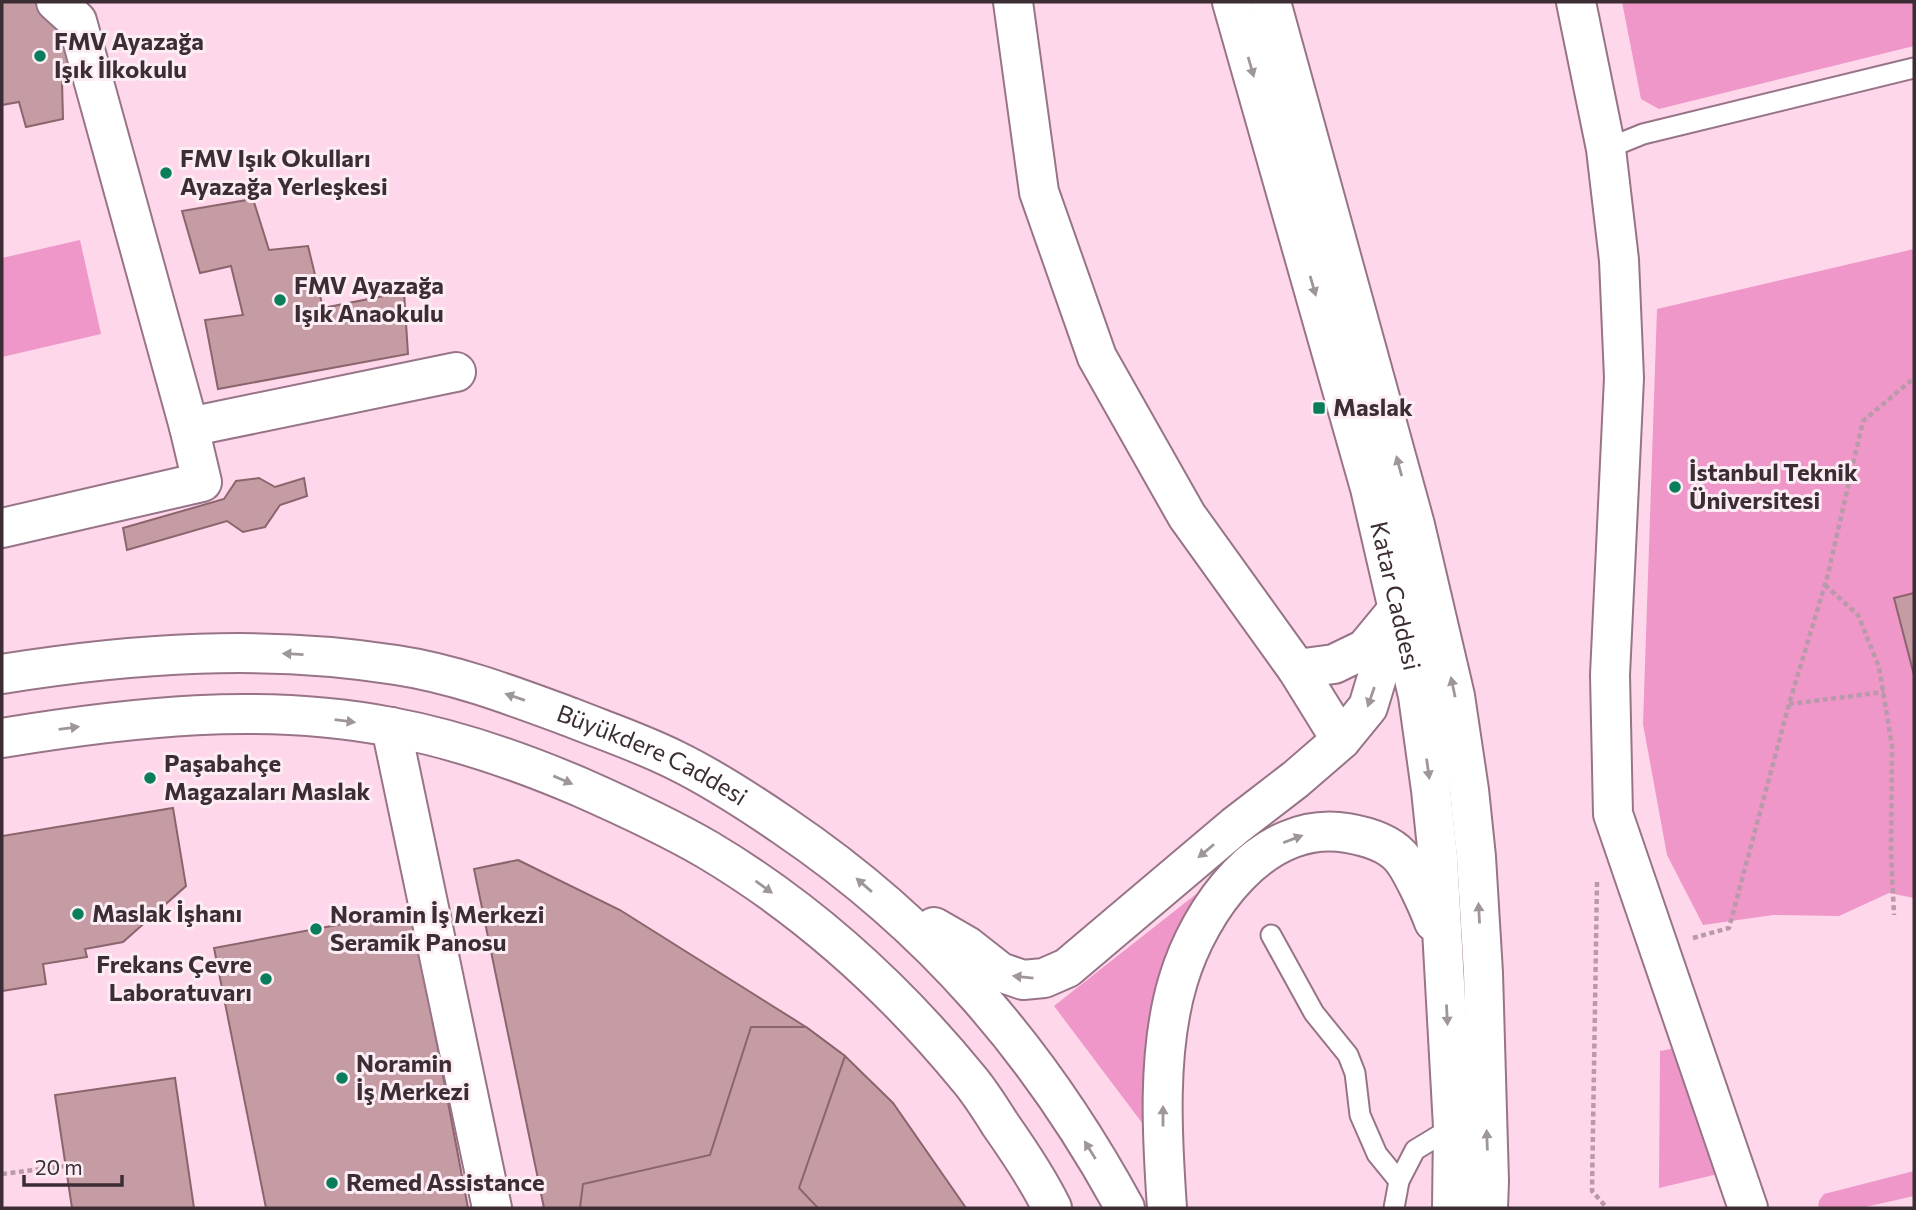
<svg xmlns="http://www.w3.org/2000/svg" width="1916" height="1210" viewBox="0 0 1916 1210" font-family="Commissioner,sans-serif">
	<rect width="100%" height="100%" fill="#fed7eb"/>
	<g fill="#ee97c8">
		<polygon points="1622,2 1914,2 1914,46 1659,109 1641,99"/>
		<polygon points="80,240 101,334 2,357 2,258"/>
		<polygon points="1914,249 1914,593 1894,598 1914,675 1914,898 1889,893 1839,916 1773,915 1703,925 1667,855 1643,724 1657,309"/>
		<polygon points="1200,891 1156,985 1147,1063 1149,1132 1054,1006"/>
		<polygon points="1681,1047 1718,1174 1659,1188 1660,1051"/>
		<polygon points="1914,1171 1914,1196 1861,1208 1818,1208 1819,1201 1824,1194"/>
	</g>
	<g fill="#c59ca4" stroke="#8b646c" stroke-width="2">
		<polygon points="2,2 51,2 83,77 62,80 63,119 26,127 19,102 2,105"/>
		<polygon points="253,199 269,250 308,246 323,308 404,292 408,354 218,389 205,320 243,315 231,266 200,273 182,211"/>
		<polygon points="259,478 275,487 304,478 307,496 280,505 265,527 243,532 227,521 127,550 123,528 224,499 236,481"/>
		<polygon points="1914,593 1914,675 1894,598"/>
		<polygon points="173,808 186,886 123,942 85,949 87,957 43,964 46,984 2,991 2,836"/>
		<polygon points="518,860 620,910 806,1027 845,1056 893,1103 966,1208 544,1208 474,869"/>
		<polygon points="412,911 468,1208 266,1208 214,948"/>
		<polygon points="751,1027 806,1027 845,1056 799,1188 818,1208 580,1208 583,1184 710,1155"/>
		<polygon points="175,1078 194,1208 72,1208 55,1095"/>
	</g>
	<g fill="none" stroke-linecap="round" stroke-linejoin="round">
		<g stroke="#977487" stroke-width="23">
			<g id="lane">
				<polyline points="1606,149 1643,134 1914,68"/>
				<polyline points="1271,935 1314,1013 1348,1055 1355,1073 1360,1115 1377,1154 1399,1181"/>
				<polyline points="1394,1208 1399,1181 1415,1150 1453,1127"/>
			</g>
		</g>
		<g stroke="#977487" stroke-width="42">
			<g id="street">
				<polyline points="1013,2 1039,192 1097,357 1187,516 1297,669"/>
				<polyline points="1576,2 1606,149 1619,260 1624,378 1610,675 1613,814 1748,1208"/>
				<polyline points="189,427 456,372"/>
				<polyline points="2,528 202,482 189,427 77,21 56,2"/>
				<polyline points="391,727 492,1208"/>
				<polyline points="1341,740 1297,669 1334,664 1365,649 1398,609"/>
			</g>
		</g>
		<g stroke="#977487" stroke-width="42">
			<g id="primary">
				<path id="s1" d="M1232,2L1370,488L1418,696L1431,790L1438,857L1453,1127L1452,1208"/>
				<polyline points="1271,2 1415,525 1455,696 1469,790 1476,857 1483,973 1489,1181 1488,1208"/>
				<path id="s2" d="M2,674C132,653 265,644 396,665C456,674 513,696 570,717C605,731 641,743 675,760C714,779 749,802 784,826C932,926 1040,1052 1125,1208"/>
				<path d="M2,738C130,717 262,702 391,727C456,739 519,761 580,787C623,806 667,826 708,850C807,909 895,989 968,1078C980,1092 990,1108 1000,1124C1019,1151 1038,1179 1052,1208"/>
				<polyline points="934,927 967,946 1000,972 1023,980 1044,978 1067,968 1235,826 1296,779 1341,740 1368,707 1397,611"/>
				<path d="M1167,1208C1162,1136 1157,1051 1178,981C1199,910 1262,819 1347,833C1365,836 1387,842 1400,856C1411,868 1428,906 1434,922"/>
			</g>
		</g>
		<g stroke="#b89aaa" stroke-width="4.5" stroke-dasharray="5 3.5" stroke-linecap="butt">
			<polyline points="1825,585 1858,615 1879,667 1892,746 1891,852 1894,915"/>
			<polyline points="1789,704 1884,692"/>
			<polyline points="1597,882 1592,1191 1607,1208"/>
			<polyline points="1693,938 1729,928 1789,704 1827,578 1863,421 1914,378"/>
			<polyline points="2,1174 66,1166"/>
		</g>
		<use href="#lane" stroke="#fff" stroke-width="19"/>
		<use href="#street" stroke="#fff" stroke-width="38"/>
		<use href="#primary" stroke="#fff" stroke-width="38"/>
	</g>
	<defs><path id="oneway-solid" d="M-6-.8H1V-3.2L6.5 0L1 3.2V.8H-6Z" transform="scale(1.75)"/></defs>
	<g fill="#9e969a">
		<use href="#oneway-solid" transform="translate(1251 67) rotate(74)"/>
		<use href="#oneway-solid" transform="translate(1313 286) rotate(74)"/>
		<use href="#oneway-solid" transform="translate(1399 466) rotate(-105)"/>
		<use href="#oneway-solid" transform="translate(293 654) rotate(-177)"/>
		<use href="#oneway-solid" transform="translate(1453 687) rotate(-102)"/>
		<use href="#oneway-solid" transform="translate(515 697) rotate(-161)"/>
		<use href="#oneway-solid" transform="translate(1371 697) rotate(109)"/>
		<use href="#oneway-solid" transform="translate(345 721) rotate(7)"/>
		<use href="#oneway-solid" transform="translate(69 728) rotate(-7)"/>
		<use href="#oneway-solid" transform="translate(1428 769) rotate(82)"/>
		<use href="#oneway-solid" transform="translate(563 780) rotate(23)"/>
		<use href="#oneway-solid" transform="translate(1293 839) rotate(-21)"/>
		<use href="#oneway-solid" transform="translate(1206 851) rotate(140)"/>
		<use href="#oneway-solid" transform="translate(864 885) rotate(-139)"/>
		<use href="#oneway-solid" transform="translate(764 887) rotate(36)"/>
		<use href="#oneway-solid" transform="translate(1479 913) rotate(-93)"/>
		<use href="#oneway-solid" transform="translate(1023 977) rotate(-174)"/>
		<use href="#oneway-solid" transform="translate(1447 1015) rotate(87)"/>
		<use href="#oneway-solid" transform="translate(1163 1116) rotate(-90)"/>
		<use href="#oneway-solid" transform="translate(1487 1140) rotate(-92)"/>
		<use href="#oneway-solid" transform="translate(1090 1150) rotate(-122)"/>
	</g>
	<g fill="#0a7e5b" stroke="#fcecf4" stroke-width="2.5">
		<circle cx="40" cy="56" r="7"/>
		<circle cx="166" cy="173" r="7"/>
		<circle cx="280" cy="300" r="7"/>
		<rect x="1312" y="401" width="14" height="14" rx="3.5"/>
		<circle cx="1675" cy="487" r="7"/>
		<circle cx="150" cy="778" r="7"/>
		<circle cx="78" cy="914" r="7"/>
		<circle cx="316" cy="929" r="7"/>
		<circle cx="266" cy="979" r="7"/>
		<circle cx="342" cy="1078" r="7"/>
		<circle cx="332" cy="1183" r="7"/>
	</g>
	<g text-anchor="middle" stroke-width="6" stroke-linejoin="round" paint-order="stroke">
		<g font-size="24" font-weight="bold" fill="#3c2d35" stroke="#fcecf4" text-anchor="start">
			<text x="54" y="50">FMV Ayazağa<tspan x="54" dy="28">Işık İlkokulu</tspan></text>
			<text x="180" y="167">FMV Işık Okulları<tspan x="180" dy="28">Ayazağa Yerleşkesi</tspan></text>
			<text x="294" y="294">FMV Ayazağa<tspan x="294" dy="28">Işık Anaokulu</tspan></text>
			<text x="1333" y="416">Maslak</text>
			<text x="1689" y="481">İstanbul Teknik<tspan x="1689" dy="28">Üniversitesi</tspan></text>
			<text x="164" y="772">Paşabahçe<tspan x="164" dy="28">Magazaları Maslak</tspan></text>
			<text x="92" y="922">Maslak İşhanı</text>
			<text x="330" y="923">Noramin İş Merkezi<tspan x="330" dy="28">Seramik Panosu</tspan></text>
			<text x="252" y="973" text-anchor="end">Frekans Çevre<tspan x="252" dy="28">Laboratuvarı</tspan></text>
			<text x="356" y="1072">Noramin<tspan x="356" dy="28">İş Merkezi</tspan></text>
			<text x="346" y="1191">Remed Assistance</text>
		</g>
		<g font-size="24" fill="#3c2d35" stroke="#fcecf4">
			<text dy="8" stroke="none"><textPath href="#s1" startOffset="616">Katar Caddesi</textPath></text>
			<text dy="8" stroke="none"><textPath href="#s2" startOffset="668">Büyükdere Caddesi</textPath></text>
		</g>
	</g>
	<rect width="1916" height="1210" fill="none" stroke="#3c2d35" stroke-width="7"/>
	<path d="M24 1175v10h98v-10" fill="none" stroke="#3c2d35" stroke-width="3.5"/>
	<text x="35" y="1175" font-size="21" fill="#3c2d35" stroke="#fcecf4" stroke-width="5" paint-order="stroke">20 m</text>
</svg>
